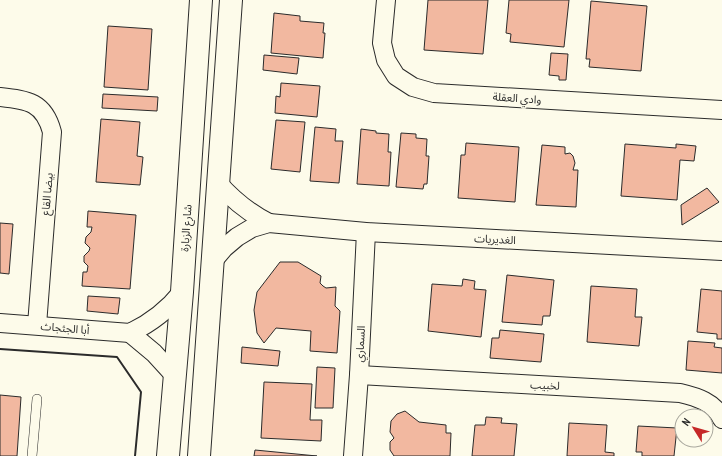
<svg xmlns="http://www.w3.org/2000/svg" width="722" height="456" viewBox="0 0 722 456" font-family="'PT Sans Narrow','Noto Sans Arabic',sans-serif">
	<rect width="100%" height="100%" fill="#fdfbea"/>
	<g fill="#f2b8a0" stroke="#2b2b2b">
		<polygon points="428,0 488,0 483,54 424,50"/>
		<polygon points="509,0 569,0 564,47 510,42 511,34 506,33"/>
		<polygon points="591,1 647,6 641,71 589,67 590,59 586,59"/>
		<polygon points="274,13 300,16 300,21 324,23 323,33 325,33 323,58 271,53"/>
		<polygon points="108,26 152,29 148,90 104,87"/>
		<polygon points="551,53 568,54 566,80 559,80 559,76 549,75"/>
		<polygon points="264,55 299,58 297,74 263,70"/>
		<polygon points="281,83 320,86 317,117 275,113 276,96 280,97"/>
		<polygon points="103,94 158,97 157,111 102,108"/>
		<polygon points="101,119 140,122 137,156 143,157 140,185 96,182"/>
		<polygon points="276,120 305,122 300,172 271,169"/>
		<polygon points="315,127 336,129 335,141 343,141 339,183 310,181"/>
		<polygon points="361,129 376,131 376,133 389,134 388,152 391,152 389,186 357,184"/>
		<polygon points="401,133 416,134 416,138 427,139 426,156 429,156 427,184 424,184 423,189 396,187"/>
		<polygon points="466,143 519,147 515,202 458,198 461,155 465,155"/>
		<polygon points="625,144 676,148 676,144 696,146 694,161 680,160 677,200 621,196"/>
		<polygon points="542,145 565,147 565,154 570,153 573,156 575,163 573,170 578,170 576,207 536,205"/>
		<polygon points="707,188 719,202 682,225 681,205"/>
		<polygon points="88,211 136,215 130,289 82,286 83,272 87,272 88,266 84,262 84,256 89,251 90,248 85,243 86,237 91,232 92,227 87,227"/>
		<polygon points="0,223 13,224 9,274 0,273"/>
		<polygon points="280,262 298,262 321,276 320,283 323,286 326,288 336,287 335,306 340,311 337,353 310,351 311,331 276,328 264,343 257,333 254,310 257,292"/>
		<polygon points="507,275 554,280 550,316 543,316 542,325 502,322"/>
		<polygon points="463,279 475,281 474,289 486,290 481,337 428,331 432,284 462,286"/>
		<polygon points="591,286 637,289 635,317 642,317 639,346 587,342"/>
		<polygon points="701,289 722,291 722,339 717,339 717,334 697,332"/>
		<polygon points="88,296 120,298 118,314 87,311"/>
		<polygon points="500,330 544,334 541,362 490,358 492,338 499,338"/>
		<polygon points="688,341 715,343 714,347 722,348 722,373 686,370"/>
		<polygon points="242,347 280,351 278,366 241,363"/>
		<polygon points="317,367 335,368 333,408 315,408"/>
		<polygon points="264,382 312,384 310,420 322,420 321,441 261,438"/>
		<polygon points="0,395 21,397 17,456 0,456"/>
		<polygon points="405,411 419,422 446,425 446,433 451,433 450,456 394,456 390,450 390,442 394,438 390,432 391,421 397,414"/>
		<polygon points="486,417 502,418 501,423 517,424 514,456 472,456 475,425 485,425"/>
		<polygon points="569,423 607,425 605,452 614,453 614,456 567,456"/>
		<polygon points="638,426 677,428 674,456 642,456 642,452 636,452"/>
		<polygon points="255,450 317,456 254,456"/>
	</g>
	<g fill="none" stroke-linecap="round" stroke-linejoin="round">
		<g stroke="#2b2b2b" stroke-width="10">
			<polyline id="service" points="32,456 37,399"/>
		</g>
		<g stroke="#2b2b2b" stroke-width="20">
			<g id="minor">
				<polyline points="386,0 382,43 386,60 396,76 413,87 434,93 722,110"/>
				<path d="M0,97C28,100 44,102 52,132L37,325"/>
				<path d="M218,183C233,200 249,213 269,223"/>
				<polyline points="213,261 224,248 237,237 252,228 269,223 366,232 722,251"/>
				<path d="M0,323L130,333C151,323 167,311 182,292"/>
				<polyline points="130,333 154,353 175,376"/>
				<path d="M359,375L680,393C697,397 714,402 722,419"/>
				<polyline points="353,456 359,375 366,232"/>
			</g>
		</g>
		<g stroke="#2b2b2b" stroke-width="24">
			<g id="tertiary">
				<polyline points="168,456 182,292 201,0"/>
				<polyline points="199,456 231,0"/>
			</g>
		</g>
		<use href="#service" stroke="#fdfbea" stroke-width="9"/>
		<use href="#minor" stroke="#fdfbea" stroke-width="18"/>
		<use href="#tertiary" stroke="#fdfbea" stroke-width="22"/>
		<polyline stroke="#2b2b2b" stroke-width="2" points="0,349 117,357 141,392 135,456"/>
	</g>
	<g text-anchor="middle" stroke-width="3" stroke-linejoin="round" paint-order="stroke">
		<g font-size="11" fill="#2b2b2b" stroke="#fdfbea">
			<text transform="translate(517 98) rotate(4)" y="4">وادي العقلة</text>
			<text transform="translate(47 194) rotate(-85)" y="4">بيضا القاع</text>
			<text transform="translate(186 228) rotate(-86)" y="4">شارع الزبارة</text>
			<text transform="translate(495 239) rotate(3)" y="4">الغديريات</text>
			<text transform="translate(65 328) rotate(5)" y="4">أبا الجثجاث</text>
			<text transform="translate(360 344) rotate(-87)" y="4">السماري</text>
			<text transform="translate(545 385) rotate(3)" y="4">لخبيب</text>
		</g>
	</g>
	<g transform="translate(694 428) rotate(307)"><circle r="19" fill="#fdfbea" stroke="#a9a89e"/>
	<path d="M0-3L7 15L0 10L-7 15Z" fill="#c62828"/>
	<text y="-6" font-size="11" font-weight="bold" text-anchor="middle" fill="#2b2b2b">N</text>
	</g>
</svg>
